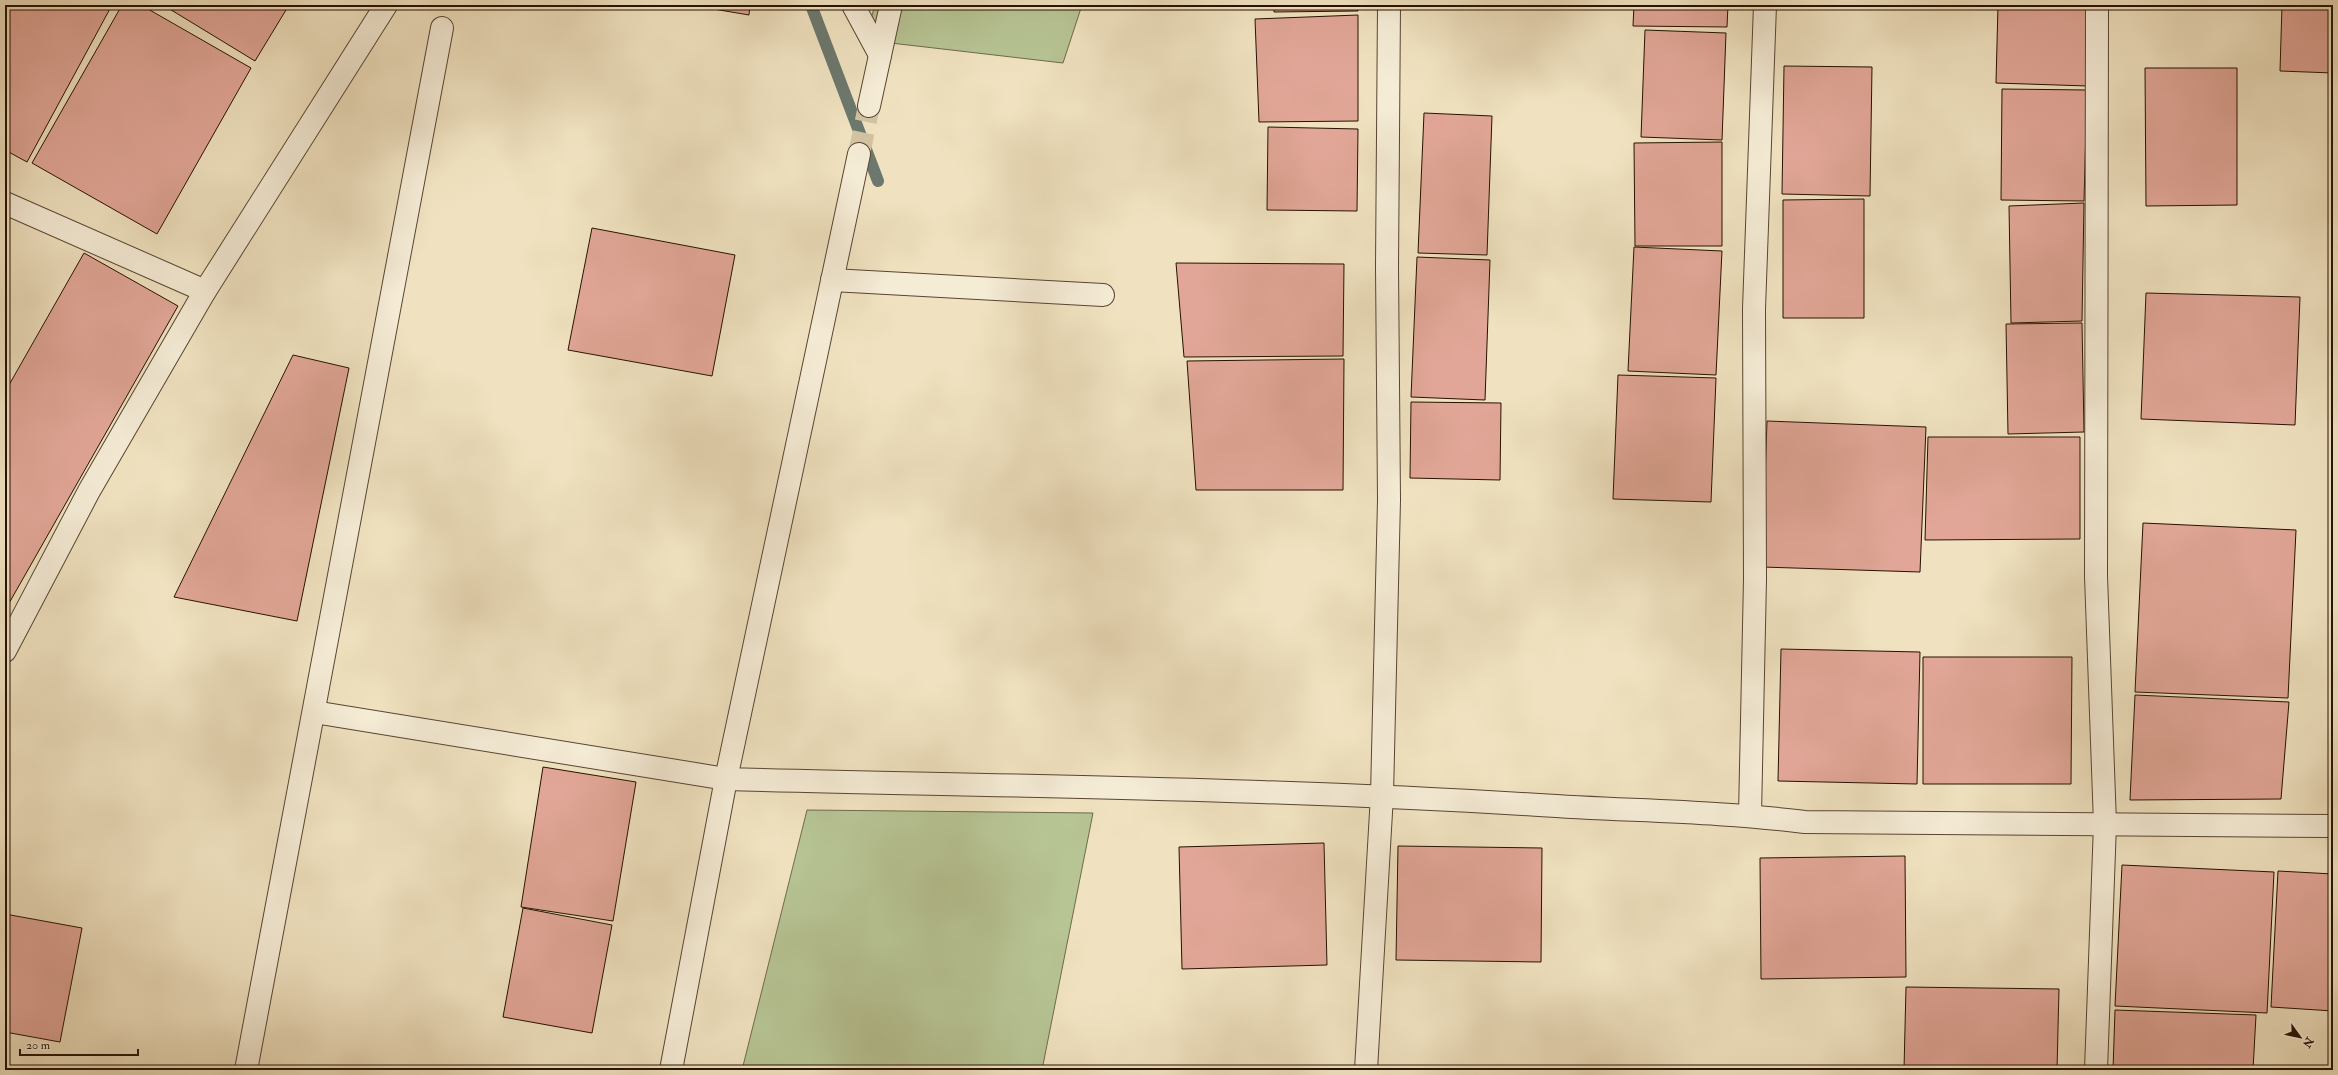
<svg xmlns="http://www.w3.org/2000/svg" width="2338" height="1075" viewBox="0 0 2338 1075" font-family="'IM FELL Double Pica',serif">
	<rect width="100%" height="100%" fill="#f0e2c0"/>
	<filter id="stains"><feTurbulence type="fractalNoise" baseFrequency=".005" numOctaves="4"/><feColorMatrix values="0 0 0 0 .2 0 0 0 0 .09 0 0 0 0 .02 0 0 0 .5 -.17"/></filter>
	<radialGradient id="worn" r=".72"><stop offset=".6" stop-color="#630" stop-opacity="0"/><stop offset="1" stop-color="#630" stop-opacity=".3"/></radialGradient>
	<g fill="#b7c494" stroke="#6e6a4a">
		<polygon points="875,5 1082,5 1063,63 865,40"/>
		<polygon points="807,810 1093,813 1042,1070 742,1070"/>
	</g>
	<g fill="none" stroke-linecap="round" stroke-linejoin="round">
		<polyline stroke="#6c786e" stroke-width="12" points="811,5 878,181"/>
	</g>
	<g fill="#e1a697" stroke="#261100">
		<polygon points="5,5 112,5 27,162 5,150"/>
		<polygon points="122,5 141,5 251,68 157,234 32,163"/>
		<polygon points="163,5 289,5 255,61"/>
		<polygon points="690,5 750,5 749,15"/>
		<polygon points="1274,5 1358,5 1358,11 1274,12"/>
		<polygon points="1634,5 1728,5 1727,27 1633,26"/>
		<polygon points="1998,5 2090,5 2088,86 1996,83"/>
		<polygon points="2282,5 2333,5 2333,73 2280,71"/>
		<polygon points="1358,15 1358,121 1259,122 1255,19"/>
		<polygon points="1645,30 1726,33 1722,140 1641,137"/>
		<polygon points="1784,66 1872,67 1870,196 1782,194"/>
		<polygon points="2145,68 2237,68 2237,205 2146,206"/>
		<polygon points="2002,89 2087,90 2084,201 2001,200"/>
		<polygon points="1424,113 1492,116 1487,255 1418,253"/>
		<polygon points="1268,127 1358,129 1357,211 1267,210"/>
		<polygon points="1722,142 1722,246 1635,246 1634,143"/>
		<polygon points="1864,199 1864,318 1783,318 1783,200"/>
		<polygon points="2084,203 2082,321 2011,323 2009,206"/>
		<polygon points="592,228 735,255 712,376 568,350"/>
		<polygon points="1634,247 1722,251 1716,375 1628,371"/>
		<polygon points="84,253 178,306 8,605 5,604 5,392"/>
		<polygon points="1417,257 1490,260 1485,400 1411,397"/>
		<polygon points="1176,263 1344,264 1343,356 1184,357"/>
		<polygon points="2146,293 2300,297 2295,425 2141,419"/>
		<polygon points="2082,323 2084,432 2008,434 2006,324"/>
		<polygon points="293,355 349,368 297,621 174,597"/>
		<polygon points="1344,359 1343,490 1196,490 1187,361"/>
		<polygon points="1618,375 1716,378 1711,502 1613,499"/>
		<polygon points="1411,402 1501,403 1500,480 1410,478"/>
		<polygon points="1767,421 1926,427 1920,572 1762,567"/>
		<polygon points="1928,437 2080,437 2080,539 1925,540"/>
		<polygon points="2143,523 2296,530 2288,698 2135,692"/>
		<polygon points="1781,649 1920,652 1917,784 1778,781"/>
		<polygon points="1923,657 2072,657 2071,784 1923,784"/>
		<polygon points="2135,695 2289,702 2281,799 2130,800"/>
		<polygon points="543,767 636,782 613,921 521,907"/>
		<polygon points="1324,843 1327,965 1182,969 1179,847"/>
		<polygon points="1398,846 1542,848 1541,962 1396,960"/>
		<polygon points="1905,856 1906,977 1761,979 1760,858"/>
		<polygon points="2122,865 2274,872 2267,1013 2115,1006"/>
		<polygon points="2278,871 2333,874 2333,1011 2271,1007"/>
		<polygon points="523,908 612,925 592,1033 503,1017"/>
		<polygon points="5,914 82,928 60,1042 5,1032"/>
		<polygon points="1906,987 2059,989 2057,1070 1904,1070"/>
		<polygon points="2115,1010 2256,1015 2253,1070 2113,1070"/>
	</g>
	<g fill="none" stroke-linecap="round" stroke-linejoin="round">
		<polyline stroke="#d2c3a3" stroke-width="22" stroke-dasharray="22 11" stroke-linecap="butt" points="859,154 869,106"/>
		<g stroke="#584530" stroke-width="24">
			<g id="minor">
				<polyline points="853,5 880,55"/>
				<polyline points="869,106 891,5"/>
				<path d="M859,154L726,779C997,786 1269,788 1539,805C1628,811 1717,811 1805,822L2333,826"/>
				<polyline points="5,203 205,291"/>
				<polyline points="832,280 1103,295"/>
				<polyline points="5,651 89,491 205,291 386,5"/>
				<polyline points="314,712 726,779 671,1070"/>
				<polyline points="1750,815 1755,579 1754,309 1765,5"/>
				<polyline points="246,1070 442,28"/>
				<polyline points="1366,1070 1382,795 1389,500 1387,267 1389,5"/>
				<polyline points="2096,1070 2105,824 2096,576 2097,5"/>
			</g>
		</g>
		<use href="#minor" stroke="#f5ecd6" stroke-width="22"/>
	</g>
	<rect width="2338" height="1075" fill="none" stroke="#f0e2c0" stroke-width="20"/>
	<rect x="6" y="6" width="2326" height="1063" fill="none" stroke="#261100" stroke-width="2"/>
	<rect x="10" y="10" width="2318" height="1055" fill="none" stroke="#261100"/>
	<g transform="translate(2300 1037) rotate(123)" stroke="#f5ecd6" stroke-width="3" paint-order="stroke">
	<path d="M0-3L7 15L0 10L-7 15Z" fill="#261100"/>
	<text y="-6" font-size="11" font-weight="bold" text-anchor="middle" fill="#261100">N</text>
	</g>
	<path d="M20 1049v6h118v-6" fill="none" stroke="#261100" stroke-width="2"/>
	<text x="26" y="1049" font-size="12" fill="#261100" stroke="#f5ecd6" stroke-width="3" paint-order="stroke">20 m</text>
	<rect width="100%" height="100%" filter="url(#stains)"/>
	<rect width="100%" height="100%" fill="url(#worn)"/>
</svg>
